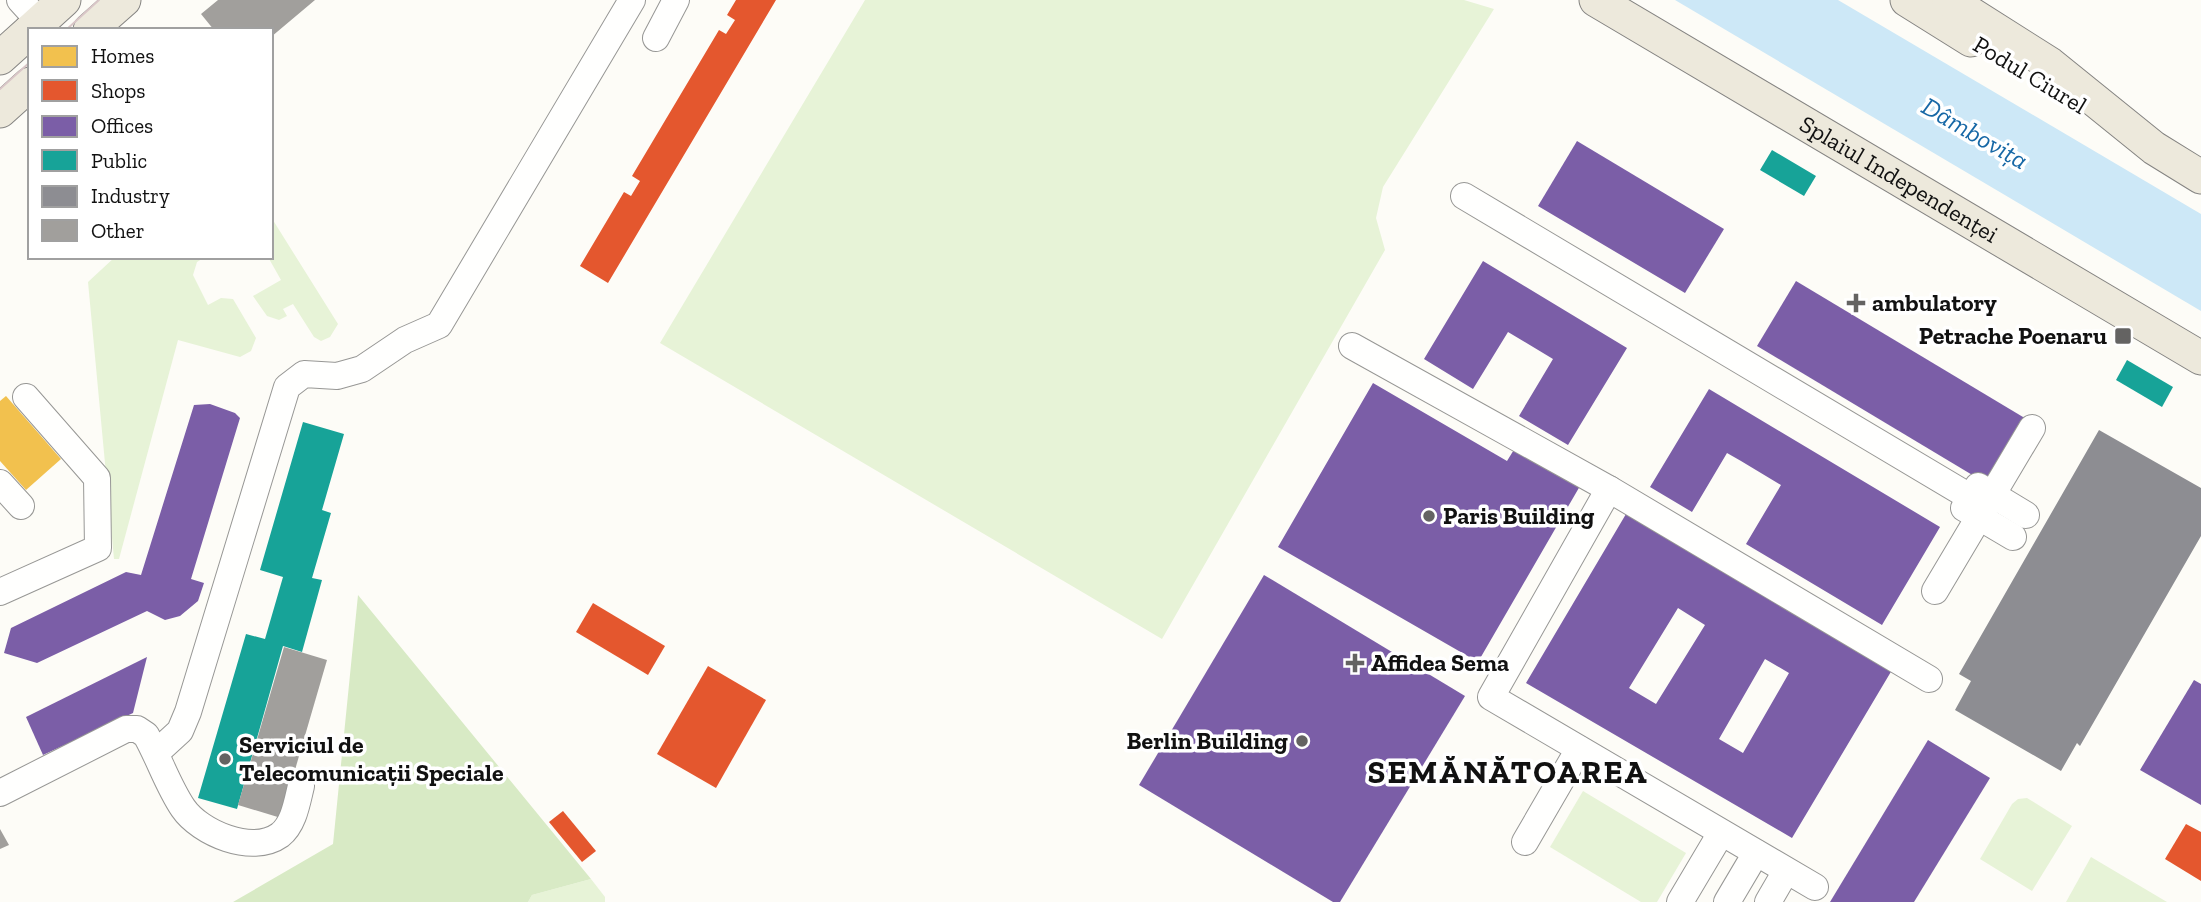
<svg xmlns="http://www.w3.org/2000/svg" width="2201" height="902" viewBox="0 0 2201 902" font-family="'Zilla Slab',serif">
	<rect width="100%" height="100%" fill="#fdfcf7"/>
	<g fill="#e7f3d7">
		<polygon points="865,0 1464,0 1494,9 1383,187 1376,218 1385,250 1162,639 660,343"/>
		<polygon points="271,217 338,324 330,337 321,341 314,337 293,304 283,309 287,316 279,320 267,316 253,296 281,280 268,257 271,257"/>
		<polygon points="115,257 205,257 197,262 193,275 208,305 221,298 233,299 256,338 251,351 240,357 178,340 119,559 114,559 88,282"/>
		<polygon points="1583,791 1686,853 1657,902 1641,902 1550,847"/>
		<polygon points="2027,798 2072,826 2032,891 1980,859 2012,804 2018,799"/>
		<polygon points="2091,857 2167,902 2066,902"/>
		<polygon points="591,879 605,897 605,902 528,902 532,895"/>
	</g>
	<polygon fill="#d8eac5" points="358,595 591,879 532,895 528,902 233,902 333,844"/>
	<polygon fill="#cde8f7" points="1675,0 1838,0 2201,214 2201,311"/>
	<polygon fill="#f2c14e" points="6,396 61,459 26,490 0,461 0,401"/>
	<g fill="#e4572e">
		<polygon points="736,0 776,0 608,283 580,266 624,192 631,196 640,181 632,176 719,30 726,34 735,20 727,15"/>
		<polygon points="593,603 665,646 648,675 576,632"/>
		<polygon points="708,666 766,700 716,788 657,754"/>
		<polygon points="563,811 596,851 582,862 549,822"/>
		<polygon points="2186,824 2201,832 2201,881 2165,859"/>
	</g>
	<g fill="#7b5ea7" fill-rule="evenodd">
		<polygon points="1577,141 1724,229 1685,293 1538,206"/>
		<polygon points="1483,261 1627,348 1568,445 1519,416 1553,359 1508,332 1473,389 1424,359"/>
		<polygon points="1796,281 2033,423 1994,488 1757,346"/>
		<polygon points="1373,383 1507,461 1515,448 1580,486 1478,662 1278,547"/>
		<polygon points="1709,389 1940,527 1882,625 1746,544 1781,485 1741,461 1727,453 1692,512 1650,487"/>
		<polygon points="210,404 235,413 240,418 191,579 204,583 198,601 180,616 165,620 147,611 37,663 4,653 11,628 126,572 141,575 194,405"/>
		<path d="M1626,514L1892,670L1792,838L1526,683ZM1678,608L1705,625L1656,704L1629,688ZM1765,659L1789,673L1743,753L1719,739Z"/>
		<polygon points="1264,575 1465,696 1340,902 1333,902 1139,785"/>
		<polygon points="147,657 133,713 43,755 26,717"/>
		<polygon points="2194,680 2201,684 2201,805 2140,770"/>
		<polygon points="1928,740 1990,778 1914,902 1830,902"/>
	</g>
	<g fill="#17a398">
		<polygon points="1772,150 1816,176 1804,196 1760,170"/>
		<polygon points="2127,360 2173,387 2162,407 2116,380"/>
		<polygon points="303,422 344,434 322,510 331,513 312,578 322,580 302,652 283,646 237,809 198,798 246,634 265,639 283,577 260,570"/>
	</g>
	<polygon fill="#8d8d92" points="2099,430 2201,488 2201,536 2080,746 2077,743 2061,771 1955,710 1971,681 1959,674"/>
	<g fill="#a19f9c">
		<polygon points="218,0 315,0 271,37 271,30 214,30 201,14"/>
		<polygon points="284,647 327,660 281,818 238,805"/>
		<polygon points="0,829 9,845 0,849"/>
	</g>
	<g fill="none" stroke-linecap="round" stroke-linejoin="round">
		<g stroke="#979795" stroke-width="28">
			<g id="minor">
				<polyline points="20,0 40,22"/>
				<polyline points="656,38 676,0"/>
				<polyline points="1464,196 1985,506"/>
				<polyline points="1352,346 1609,489 1929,679"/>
				<polyline points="0,483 21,506"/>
				<polyline points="1978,486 2026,515"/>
				<polyline points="1609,489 1491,697 1815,887"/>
				<polyline points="1964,508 2013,537"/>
				<polyline points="1935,591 2032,428"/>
				<polyline points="0,592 98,548 97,478 26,397"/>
				<polyline points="156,753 180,731 188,712 287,387 304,374 337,376 362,369 405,340 439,325 632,0"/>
				<path d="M0,793L126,729H137L146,735C159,758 168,786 183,808C200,833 252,855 280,835C294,824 297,802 301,786"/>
				<polyline points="1525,842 1579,749"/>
				<polyline points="1680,902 1721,833"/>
				<polyline points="1727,902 1756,853"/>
				<polyline points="1768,902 1786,871"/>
			</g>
		</g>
		<g stroke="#858482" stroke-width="35">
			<g id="major">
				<path id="s1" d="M1596,0L2201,358"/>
				<polyline points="1907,0 1971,40"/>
				<polyline points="1949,0 2050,64 2154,148 2201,177"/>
				<polyline points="31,30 64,0"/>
				<polyline points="90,30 124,0"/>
				<polyline points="0,58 30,31"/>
				<polyline points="0,111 30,84"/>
			</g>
		</g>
		<use href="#minor" stroke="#fffffe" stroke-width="26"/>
		<use href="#major" stroke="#ede9dc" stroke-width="33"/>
		<g stroke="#d9c6c7" stroke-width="2">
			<polyline points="66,30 99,0"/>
			<polyline points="0,89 30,62"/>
		</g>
	</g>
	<g fill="#646362" stroke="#fff" stroke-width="2.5">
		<path d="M1852.5 292.5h7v7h7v7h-7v7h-7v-7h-7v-7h7z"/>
		<rect x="2114" y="327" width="18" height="18" rx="3.5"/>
		<circle cx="1429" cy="516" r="7"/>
		<path d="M1351.5 652.5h7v7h7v7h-7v7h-7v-7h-7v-7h7z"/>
		<circle cx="1302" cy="741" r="7"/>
		<circle cx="225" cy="759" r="7"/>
	</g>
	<g text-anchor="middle" stroke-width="7" stroke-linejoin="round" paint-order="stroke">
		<g font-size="24" fill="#111" stroke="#fff">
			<text transform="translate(2030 75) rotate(31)" y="8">Podul Ciurel</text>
			<text dy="8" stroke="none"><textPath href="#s1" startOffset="352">Splaiul Independenței</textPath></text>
		</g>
		<g font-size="24" font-weight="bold" fill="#111" stroke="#fff" text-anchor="start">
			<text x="1872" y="311">ambulatory</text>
			<text x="2107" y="344" text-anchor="end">Petrache Poenaru</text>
			<text x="1443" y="524">Paris Building</text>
			<text x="1371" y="671">Affidea Sema</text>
			<text x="1288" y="749" text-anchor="end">Berlin Building</text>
			<text x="239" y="753">Serviciul de<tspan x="239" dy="28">Telecomunicații Speciale</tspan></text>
		</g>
		<g font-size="26" font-style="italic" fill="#1768a6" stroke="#fff">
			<text transform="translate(1975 133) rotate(30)" y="9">Dâmbovița</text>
		</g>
		<g font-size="32" font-weight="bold" letter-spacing="2" fill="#111" stroke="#fff">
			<text x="1508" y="783">SEMĂNĂTOAREA</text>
		</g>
	</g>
	<rect x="28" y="28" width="245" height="231" fill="#ffffff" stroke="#a0a0a0" stroke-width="2"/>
	<rect x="42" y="46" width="35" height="21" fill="#f2c14e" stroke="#a0a0a0" stroke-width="2"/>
	<text x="91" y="63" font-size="21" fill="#111111">Homes</text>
	<rect x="42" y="80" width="35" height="21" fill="#e4572e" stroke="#a0a0a0" stroke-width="2"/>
	<text x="91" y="98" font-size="21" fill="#111111">Shops</text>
	<rect x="42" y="116" width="35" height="21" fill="#7b5ea7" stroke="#a0a0a0" stroke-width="2"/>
	<text x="91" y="133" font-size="21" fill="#111111">Offices</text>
	<rect x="42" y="150" width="35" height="21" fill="#17a398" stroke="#a0a0a0" stroke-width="2"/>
	<text x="91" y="168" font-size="21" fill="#111111">Public</text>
	<rect x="42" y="186" width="35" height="21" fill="#8d8d92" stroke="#a0a0a0" stroke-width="2"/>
	<text x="91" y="203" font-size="21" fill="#111111">Industry</text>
	<rect x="42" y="220" width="35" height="21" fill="#a19f9c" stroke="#a0a0a0" stroke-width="2"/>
	<text x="91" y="238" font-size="21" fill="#111111">Other</text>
</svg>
